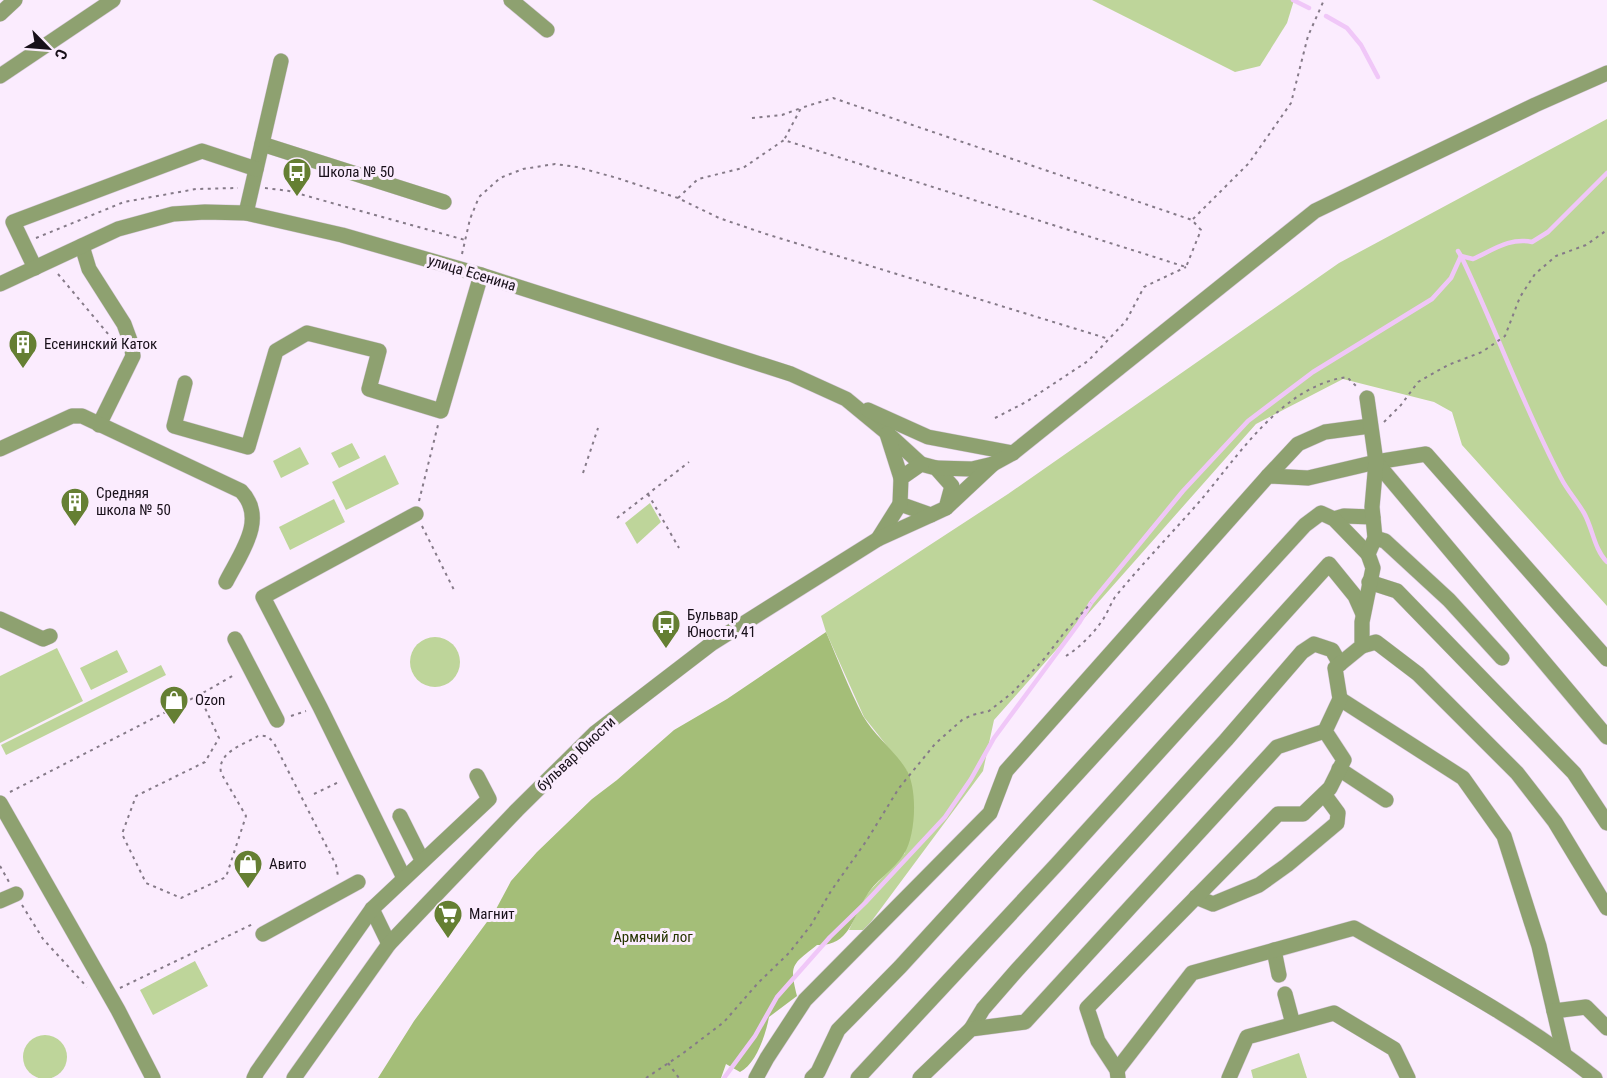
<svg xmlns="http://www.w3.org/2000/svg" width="1607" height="1078" viewBox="0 0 1607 1078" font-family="'Roboto Condensed',sans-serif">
	<rect width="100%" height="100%" fill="#fbecfe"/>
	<g fill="#bed59a">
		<polygon points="1092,0 1294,0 1287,23 1260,66 1235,72"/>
		<polygon points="1607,119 1607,606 1462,445 1452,412 1434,402 1343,379 1256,424 994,720 983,771 865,930 849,930 865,896 905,853 907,771 864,717 826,632 821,616 1008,494 1339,263"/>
		<polygon points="352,443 360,458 339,468 331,453"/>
		<polygon points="300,447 309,464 281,478 273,461"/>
		<polygon points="385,455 399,484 346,510 332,482"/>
		<polygon points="334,499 345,522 290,550 279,527"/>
		<polygon points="650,503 661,522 637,544 625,523"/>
		<circle cx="435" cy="662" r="25"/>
		<polygon points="57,648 83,701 0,743 0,676"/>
		<polygon points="117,650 128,672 91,690 80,668"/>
		<polygon points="161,665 166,675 6,755 1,745"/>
		<polygon points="195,961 208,986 153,1015 140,990"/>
		<circle cx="45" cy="1057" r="22"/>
		<polygon points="1299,1053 1307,1078 1253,1078 1251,1070"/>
	</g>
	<path fill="#a4be78" d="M826,632C838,660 849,689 863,716C874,735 894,750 906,769C918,788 916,835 904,854C894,870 874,881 865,898C852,920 849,946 817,945C792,965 789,964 797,996L769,1017C766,1034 756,1064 740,1072L726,1064L721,1078H378L414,1021L495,911L511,881L537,852L592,799L617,780L674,730L727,699Z"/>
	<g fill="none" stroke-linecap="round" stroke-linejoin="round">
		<g stroke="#f0c7f8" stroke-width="4.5">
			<polyline points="1293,0 1309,8"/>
			<polyline points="1326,16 1347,28 1361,45 1378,77"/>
			<path d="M1461,256C1496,329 1523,406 1561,478C1567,490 1577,501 1584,513C1593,529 1594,549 1607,562"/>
			<path d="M1461,256L1473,259C1493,250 1510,237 1532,242L1548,232L1607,173"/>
			<polyline points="724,1078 755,1036 777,997 830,937 865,903 945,817 971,779 994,738 1079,623 1091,603 1183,491 1248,421 1313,372 1432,299 1451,278 1461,256 1458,251"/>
		</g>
		<g stroke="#d7c9da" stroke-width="16">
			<g id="minor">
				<polyline points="511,0 547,30"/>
				<polyline points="0,14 15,0"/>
				<polyline points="0,76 113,0"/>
				<polyline points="262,144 444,202"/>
				<polyline points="246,213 281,61"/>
				<polyline points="82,246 89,269 124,324 131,343 133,356 99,425"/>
				<polyline points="35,268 13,222 202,151 256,169"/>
				<polyline points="0,284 118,229 173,214 205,212 246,213 342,235 481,275 791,374 846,399 886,432 921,464"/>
				<polyline points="185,383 174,426 248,447 276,351 307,333 379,351 369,389 441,411 481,275"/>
				<polyline points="868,410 928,437 1013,453"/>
				<polyline points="887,434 901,478"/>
				<path d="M0,449L72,416H82L241,491C268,519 240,554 226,582"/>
				<polyline points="1376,462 1426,454 1607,659"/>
				<polygon points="921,464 936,468 952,486 946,508 931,515 900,504 901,478"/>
				<polyline points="936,468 972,469 993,464"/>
				<polyline points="1268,476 1298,444 1325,432 1370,426"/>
				<polyline points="946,508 993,464 1013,453 1315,211 1535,105 1607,73"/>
				<polyline points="1334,519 1344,516 1373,517"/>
				<polyline points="1375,538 1385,541 1449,600 1502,658"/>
				<polyline points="878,539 900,504"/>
				<polyline points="1369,582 1397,591 1574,773 1607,823"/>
				<polyline points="0,619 43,639 50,636"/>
				<polyline points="235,639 277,720"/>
				<polyline points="1362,646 1376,642 1418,674 1517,773 1555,822 1607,908"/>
				<polyline points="1340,699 1463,778 1504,836 1539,946 1554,1011"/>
				<polyline points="1339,769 1386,800"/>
				<polyline points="0,803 118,1010 153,1078"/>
				<polyline points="400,816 422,860"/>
				<polyline points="404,878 320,707 263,597 416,514"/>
				<polyline points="1196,897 1213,904 1259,885 1287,865 1337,823 1338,813 1324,794"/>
				<polyline points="0,901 16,894"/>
				<polyline points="372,909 389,944"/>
				<polyline points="263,934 358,882"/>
				<polyline points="1274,950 1279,975"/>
				<polyline points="1285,994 1293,1024"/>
				<polyline points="971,1029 983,1009 1017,970 1226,740 1302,652 1314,644 1332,650 1340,664"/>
				<polyline points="1564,1054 1554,1011 1586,1007 1607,1028"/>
				<path d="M1117,1070L1192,973L1354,928C1436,975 1521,1019 1595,1078"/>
				<polyline points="254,1078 257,1072 372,909 489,799 477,776"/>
				<polyline points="294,1078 389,944 517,810 595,733 711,644 878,539 931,515"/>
				<polyline points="756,1078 767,1058 805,1000 990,813 1006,771 1268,476 1308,478 1376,462 1607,737"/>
				<polyline points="812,1078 818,1072 838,1030 900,967 1305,525 1321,513 1334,519 1368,554"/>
				<polyline points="858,1078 1057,864 1329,564 1355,596 1363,614"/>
				<polyline points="920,1078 971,1029 1025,1022 1277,747 1325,731"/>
				<polyline points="1118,1078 1117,1070 1098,1041 1087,1008 1278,814 1303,814 1330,788 1344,760 1325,731 1340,699 1335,668 1362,646 1362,622 1373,568 1368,554 1375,538 1372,507 1376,462 1367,398"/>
				<polyline points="1229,1078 1247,1037 1334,1013 1394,1049 1408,1078"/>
			</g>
		</g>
		<g stroke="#857a88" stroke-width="2" stroke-dasharray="3 4.5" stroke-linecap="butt">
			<polyline points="752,118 782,115 801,108"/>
			<polyline points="265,188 289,191 465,240"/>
			<polyline points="678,198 698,179 743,168 784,140 1186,267 1201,230 1192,220 833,98 801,108 784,140"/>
			<polyline points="1193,219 1249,163 1291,103 1308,36 1324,0"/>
			<polyline points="36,238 124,202 196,189 238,188"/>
			<polyline points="462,254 470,219 479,197 500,178 523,169 555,164 577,167 617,178 678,198 719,218 766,234 1109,339"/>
			<polyline points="58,274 114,341"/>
			<polyline points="995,418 1026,402 1088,361 1126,321 1144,287 1186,267"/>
			<polyline points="1384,422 1401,405 1418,382 1448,365 1482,352 1505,336 1520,297 1535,274 1556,256 1586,245 1607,230"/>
			<polyline points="583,473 598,428"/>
			<polyline points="648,494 679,548"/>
			<polyline points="419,501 438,425"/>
			<polyline points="617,518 689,462"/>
			<polyline points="422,526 454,590"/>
			<path d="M1066,656C1080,647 1092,635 1102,621C1107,614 1110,605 1115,597C1142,564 1172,533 1200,501C1239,455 1282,386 1347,377L1357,387"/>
			<path d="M199,695L219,738L205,762L136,796L122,834L146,883L181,898L226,877L246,816L221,773C217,752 243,745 258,736C266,735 269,737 274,743L336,865L338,876"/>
			<polyline points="291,716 306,711"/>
			<polyline points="10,792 199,695 236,674"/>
			<polyline points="314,794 339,782"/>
			<polyline points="0,866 9,882"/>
			<polyline points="22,905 43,939 87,987"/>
			<polyline points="120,988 253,924"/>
			<polyline points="668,1063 679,1078"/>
			<polyline points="646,1078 682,1054 724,1022 758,983 789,953 811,925 831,891 867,840 899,788 935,744 962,720 972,715 989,711 1012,693 1044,659 1064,633 1091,603"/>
		</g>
		<use href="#minor" stroke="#8ea170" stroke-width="15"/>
	</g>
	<defs>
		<g id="bus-pin" transform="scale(1.5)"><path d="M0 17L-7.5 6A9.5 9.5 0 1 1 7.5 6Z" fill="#657f33" stroke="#fbecfe"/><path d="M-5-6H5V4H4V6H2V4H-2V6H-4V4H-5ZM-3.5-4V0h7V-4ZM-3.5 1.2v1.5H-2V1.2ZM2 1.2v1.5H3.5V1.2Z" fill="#fff"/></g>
		<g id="building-pin" transform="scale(1.5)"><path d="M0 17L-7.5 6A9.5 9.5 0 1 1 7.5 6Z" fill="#657f33" stroke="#fbecfe"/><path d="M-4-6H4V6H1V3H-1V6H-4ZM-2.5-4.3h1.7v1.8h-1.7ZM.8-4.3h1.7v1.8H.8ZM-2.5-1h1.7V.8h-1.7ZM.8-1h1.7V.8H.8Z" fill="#fff"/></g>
		<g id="shop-pin" transform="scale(1.5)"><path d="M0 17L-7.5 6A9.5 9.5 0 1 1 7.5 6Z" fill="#657f33" stroke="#fbecfe"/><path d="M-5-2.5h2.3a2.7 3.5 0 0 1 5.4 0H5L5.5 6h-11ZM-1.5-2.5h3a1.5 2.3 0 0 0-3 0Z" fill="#fff"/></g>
		<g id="supermarket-pin" transform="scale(1.5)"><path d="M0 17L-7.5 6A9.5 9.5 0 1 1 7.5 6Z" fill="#657f33" stroke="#fbecfe"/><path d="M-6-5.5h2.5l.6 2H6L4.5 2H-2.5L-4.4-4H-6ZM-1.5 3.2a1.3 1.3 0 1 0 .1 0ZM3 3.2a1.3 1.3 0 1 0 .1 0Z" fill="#fff"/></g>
	</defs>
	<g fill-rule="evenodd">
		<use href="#bus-pin" x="297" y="172"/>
		<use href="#building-pin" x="23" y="344"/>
		<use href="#building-pin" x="75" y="502"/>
		<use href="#bus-pin" x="666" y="624"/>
		<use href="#shop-pin" x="174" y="700"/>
		<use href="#shop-pin" x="248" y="864"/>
		<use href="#supermarket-pin" x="448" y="914"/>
	</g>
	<g text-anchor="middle" stroke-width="6" stroke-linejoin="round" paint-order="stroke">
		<g font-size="15" fill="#18101a" stroke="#fbecfe" text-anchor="start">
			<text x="318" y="177">Школа № 50</text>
			<text x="44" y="349">Есенинский Каток</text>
			<text x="96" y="498">Средняя<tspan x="96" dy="17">школа № 50</tspan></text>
			<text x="687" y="620">Бульвар<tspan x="687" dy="17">Юности, 41</tspan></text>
			<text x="195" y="705">Ozon</text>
			<text x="269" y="869">Авито</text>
			<text x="469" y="919">Магнит</text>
		</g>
		<g font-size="15" fill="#18101a" stroke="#fbecfe">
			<text transform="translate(472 273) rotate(17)" y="5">улица Есенина</text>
			<text transform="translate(576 754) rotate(-43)" y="5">бульвар Юности</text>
		</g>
		<g font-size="15" fill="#253400" stroke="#fbecfe">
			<text x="653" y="942">Армячий лог</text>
		</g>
	</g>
	<g transform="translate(48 48) rotate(115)" stroke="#fbecfe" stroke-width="4.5" paint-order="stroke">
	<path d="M0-4.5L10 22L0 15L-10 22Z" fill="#18101a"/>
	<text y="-9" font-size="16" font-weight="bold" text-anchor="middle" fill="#18101a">С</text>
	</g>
</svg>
